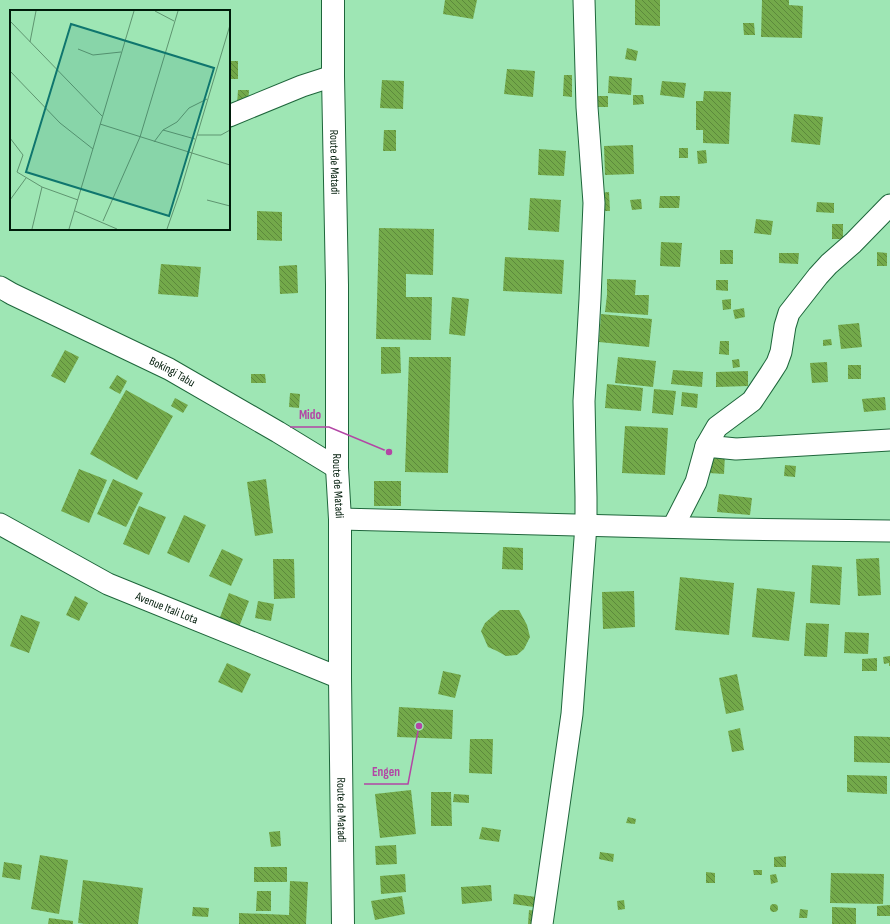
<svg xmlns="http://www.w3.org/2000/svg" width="890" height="924" viewBox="0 0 890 924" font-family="'Sofia Sans Condensed',sans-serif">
	<defs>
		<pattern id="building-back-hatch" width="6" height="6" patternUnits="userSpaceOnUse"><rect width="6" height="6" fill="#73a94a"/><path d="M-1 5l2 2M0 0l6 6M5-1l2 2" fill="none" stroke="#5c893c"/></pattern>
	</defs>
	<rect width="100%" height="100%" fill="#9ee6b4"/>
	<g fill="url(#building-back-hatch)">
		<polygon points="445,0 477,0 473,19 443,14"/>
		<polygon points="635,0 660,0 660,26 635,25"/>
		<polygon points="762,0 789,0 789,5 803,6 802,38 761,37"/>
		<polygon points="743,23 754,23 755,35 744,35"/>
		<polygon points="627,48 638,51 636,61 625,59"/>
		<rect x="229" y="61" width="9" height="18"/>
		<polygon points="507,69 535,71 533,97 504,94"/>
		<polygon points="564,75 572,75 572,97 563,96"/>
		<polygon points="609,76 632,78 631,95 608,93"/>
		<polygon points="382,80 404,81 403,109 380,108"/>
		<polygon points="662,81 686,83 684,98 660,95"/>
		<polygon points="238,90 249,90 248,105 237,105"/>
		<polygon points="704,91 731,92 729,144 703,143 703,130 696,130 696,101 703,101"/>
		<polygon points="633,95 643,95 644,104 633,105"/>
		<rect x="596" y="96" width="12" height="11"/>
		<polygon points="794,114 823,117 820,145 791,142"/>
		<polygon points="384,130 396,130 396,151 383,151"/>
		<polygon points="633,145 634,174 605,175 604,146"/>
		<rect x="679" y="148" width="9" height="10"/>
		<polygon points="539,149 566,151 564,176 538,175"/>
		<polygon points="706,150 707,163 698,164 697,151"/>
		<polygon points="609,192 610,211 600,211 599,193"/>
		<polygon points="660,196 680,196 679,208 659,208"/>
		<polygon points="530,198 561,200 559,232 528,230"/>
		<polygon points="641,199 642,209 632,210 630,200"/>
		<polygon points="817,202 834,203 834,213 816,212"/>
		<polygon points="257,211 282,212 282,241 257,240"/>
		<polygon points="756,219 773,221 771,235 754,233"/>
		<rect x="832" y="224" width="11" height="15"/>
		<polygon points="379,228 434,229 433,275 406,274 406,297 432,297 431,340 376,339"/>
		<polygon points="661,242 682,243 680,267 660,266"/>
		<rect x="720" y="250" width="13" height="14"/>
		<polygon points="877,252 887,253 887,266 877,266"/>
		<polygon points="779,253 799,253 798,264 779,263"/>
		<polygon points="505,257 564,260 562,294 503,291"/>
		<polygon points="161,264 201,267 198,297 158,294"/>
		<polygon points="297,265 298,293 280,294 279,266"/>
		<polygon points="607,279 636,280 635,295 649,295 648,315 605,312 607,295"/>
		<polygon points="716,280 728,280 728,291 716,290"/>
		<polygon points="452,297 469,299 465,336 449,334"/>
		<polygon points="731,299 731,309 723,310 722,300"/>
		<polygon points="744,308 745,317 735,319 733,310"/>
		<polygon points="601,314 652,319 649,347 599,342"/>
		<polygon points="859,323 862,347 841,349 838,325"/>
		<polygon points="831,339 832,345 823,346 823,340"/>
		<polygon points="720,341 729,341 729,355 719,354"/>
		<polygon points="381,347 400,347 401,373 381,374"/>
		<polygon points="65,350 79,357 65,383 51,376"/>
		<polygon points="409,357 451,357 448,473 405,472"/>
		<polygon points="618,357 656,361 653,387 615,383"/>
		<polygon points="739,359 740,367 733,368 732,360"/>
		<polygon points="827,362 828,382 812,383 810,363"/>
		<rect x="848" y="365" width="13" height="14"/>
		<polygon points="673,370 703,372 702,387 671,384"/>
		<polygon points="748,371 748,386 716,387 716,372"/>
		<polygon points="251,374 265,374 266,383 251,383"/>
		<polygon points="117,375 127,381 120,394 109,388"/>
		<polygon points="607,384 643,388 641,411 605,408"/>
		<polygon points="654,389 676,391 673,415 652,413"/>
		<polygon points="126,390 173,416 137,480 90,454"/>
		<polygon points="682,392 698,394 697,408 681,406"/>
		<polygon points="290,393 300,394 299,408 289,407"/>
		<polygon points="885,397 886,410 864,412 862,399"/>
		<polygon points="175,398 188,405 183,413 171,406"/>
		<polygon points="625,426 668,428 665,475 622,473"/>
		<polygon points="710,454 725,454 724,474 709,473"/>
		<polygon points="785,465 796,466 795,477 784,476"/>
		<polygon points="79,469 107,480 89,523 61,511"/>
		<polygon points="113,479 143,493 126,527 97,514"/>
		<polygon points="266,479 273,533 255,536 247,482"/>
		<rect x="374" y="481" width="27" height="25"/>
		<polygon points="719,494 752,498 750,515 717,512"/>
		<polygon points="139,506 166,517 149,555 123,544"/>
		<polygon points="184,515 206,525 189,563 167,553"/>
		<polygon points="503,547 523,548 523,570 502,569"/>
		<polygon points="222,549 243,559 231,586 209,576"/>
		<polygon points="879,558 881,595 858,596 856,559"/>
		<polygon points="273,559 294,559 295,598 274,599"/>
		<polygon points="812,565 842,567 840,605 810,603"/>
		<polygon points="680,577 734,583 729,635 675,630"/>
		<polygon points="757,588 795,592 789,641 752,637"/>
		<polygon points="634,591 635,627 603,629 602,592"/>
		<polygon points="229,593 249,601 239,627 219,620"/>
		<polygon points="75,596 88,603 79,621 66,615"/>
		<polygon points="258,601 274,604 271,621 255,618"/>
		<polygon points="500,610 519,610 527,625 530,637 524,649 517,655 506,656 497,651 488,647 481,631 485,623"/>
		<polygon points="21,615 40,622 29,653 10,646"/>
		<polygon points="806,623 829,624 827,657 804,656"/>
		<polygon points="845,632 869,633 868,654 844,653"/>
		<polygon points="890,656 890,666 889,666 889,663 884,664 883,657"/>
		<polygon points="877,658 877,671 862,671 862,659"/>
		<polygon points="227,663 251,674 242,693 218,682"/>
		<polygon points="443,671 461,675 455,698 438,694"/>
		<polygon points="737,674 744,710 726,714 719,678"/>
		<polygon points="399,707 453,710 452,739 397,737"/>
		<polygon points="740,728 744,750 732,752 728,731"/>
		<polygon points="854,736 890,737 890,763 854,762"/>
		<polygon points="470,739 493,739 492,774 469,773"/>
		<polygon points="847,775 887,776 887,794 847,792"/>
		<polygon points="411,790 416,834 380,838 375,794"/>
		<polygon points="431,792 451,792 452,826 431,826"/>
		<polygon points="454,794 469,795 469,803 453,802"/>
		<polygon points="628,817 636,819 635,824 626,823"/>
		<polygon points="482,827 501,830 499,842 479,839"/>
		<polygon points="280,831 281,846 271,847 269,832"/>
		<polygon points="396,845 397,864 376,865 375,846"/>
		<polygon points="600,852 614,854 613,862 599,859"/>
		<polygon points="40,855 68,860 59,914 31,909"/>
		<polygon points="786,856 786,867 774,867 774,857"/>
		<polygon points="4,862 22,865 20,880 2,877"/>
		<rect x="254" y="867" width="33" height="15"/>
		<polygon points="753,870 762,870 762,875 754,875"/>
		<polygon points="706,872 715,873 715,883 706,883"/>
		<polygon points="831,873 884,874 883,904 830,903"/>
		<polygon points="405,874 406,892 381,894 380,876"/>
		<polygon points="776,874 778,882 771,884 770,875"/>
		<polygon points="83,880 143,888 138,924 85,924 78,923"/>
		<polygon points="290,881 308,882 306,924 239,924 239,913 289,915"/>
		<polygon points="491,885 492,901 462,904 461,887"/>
		<polygon points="257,891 271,891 271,911 256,911"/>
		<polygon points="514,894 536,897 534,907 513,904"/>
		<polygon points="402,896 405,914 375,920 371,901"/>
		<polygon points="624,900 625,909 618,910 617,901"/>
		<circle cx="774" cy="908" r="4"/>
		<polygon points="890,905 890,916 877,916 877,906"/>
		<polygon points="193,907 209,908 208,917 192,916"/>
		<polygon points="832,907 856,908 856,924 832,924"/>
		<polygon points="800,909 808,910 807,918 799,918"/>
		<polygon points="529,910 545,912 544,924 528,924"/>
		<polygon points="49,918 73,921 73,924 48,924"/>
	</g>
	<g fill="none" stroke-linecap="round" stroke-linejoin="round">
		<g stroke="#1e663b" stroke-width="23">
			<g id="minor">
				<polyline points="229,116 302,86 333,76"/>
				<path id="s1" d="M0,287L12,294L169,369L278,432L337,468"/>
				<polyline points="706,446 717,427 752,401 770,374 777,363 781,352 785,326 789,313 818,276 829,264 853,243 890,205"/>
				<polyline points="340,519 732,529 890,531"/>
				<path id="s2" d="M0,524L108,584L340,678"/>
				<polyline points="673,527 696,482 706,446 736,449 890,440"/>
				<polyline points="542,924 572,714 586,525 586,497 584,401 588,334 590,299 594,203 587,107 584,0"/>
			</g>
		</g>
		<g stroke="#1e663b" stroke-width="24">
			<g id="highway">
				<path id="s3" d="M333,0V76L337,285V468L340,519V678L343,924"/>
			</g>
		</g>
		<use href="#minor" stroke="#fff" stroke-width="21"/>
		<use href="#highway" stroke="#fff" stroke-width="22"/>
	</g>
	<g text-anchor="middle" stroke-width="4" stroke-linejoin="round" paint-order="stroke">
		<g font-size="12" fill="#001c0a" stroke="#9ee6b4">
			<text dy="4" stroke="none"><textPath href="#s3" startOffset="162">Route de Matadi</textPath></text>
			<text dy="4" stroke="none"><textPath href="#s1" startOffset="192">Bokingi Tabu</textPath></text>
			<text dy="4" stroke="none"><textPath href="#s3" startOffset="486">Route de Matadi</textPath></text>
			<text dy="4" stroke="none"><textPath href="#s2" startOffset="187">Avenue Itali Lota</textPath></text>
			<text dy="4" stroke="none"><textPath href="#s3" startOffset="810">Route de Matadi</textPath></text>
		</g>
	</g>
	<g transform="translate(10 10)">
		<rect width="220" height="220" fill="#9ee6b4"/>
		<path fill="none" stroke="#5f9570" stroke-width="1" d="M145,1L164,11M0,11L92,106M20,32L26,1M68,39L83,45L111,42M0,61L50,113L83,139M90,114L220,155M153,120L167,112L179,98L197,89M187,125H211L220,120M0,128L13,145L7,162L32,177L68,190M144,132L153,120L185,129M0,190L16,168M197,190L220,196M65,201L107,219M93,211L130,127L168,1M22,219L32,177M59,219L124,1M157,219L171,179L220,15"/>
		<path fill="#0f766e" fill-opacity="0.15" stroke="#0f766e" stroke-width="2" d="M61,14L204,58L159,206L16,162Z"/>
		<rect width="220" height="220" fill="none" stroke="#001c0a" stroke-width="2"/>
	</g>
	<path fill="none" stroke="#b346a5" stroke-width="1.5" d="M389 452L329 427H290M419 726L408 784H364"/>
	<g fill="#b346a5" stroke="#9ee6b4" stroke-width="1.5">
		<circle cx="389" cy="452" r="4"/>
		<circle cx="419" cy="726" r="4"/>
	</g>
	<g font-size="13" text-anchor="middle" font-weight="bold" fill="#b346a5" stroke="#9ee6b4" stroke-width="4" stroke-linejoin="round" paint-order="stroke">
		<text x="310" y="419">Mido</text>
		<text x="386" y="776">Engen</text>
	</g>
</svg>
